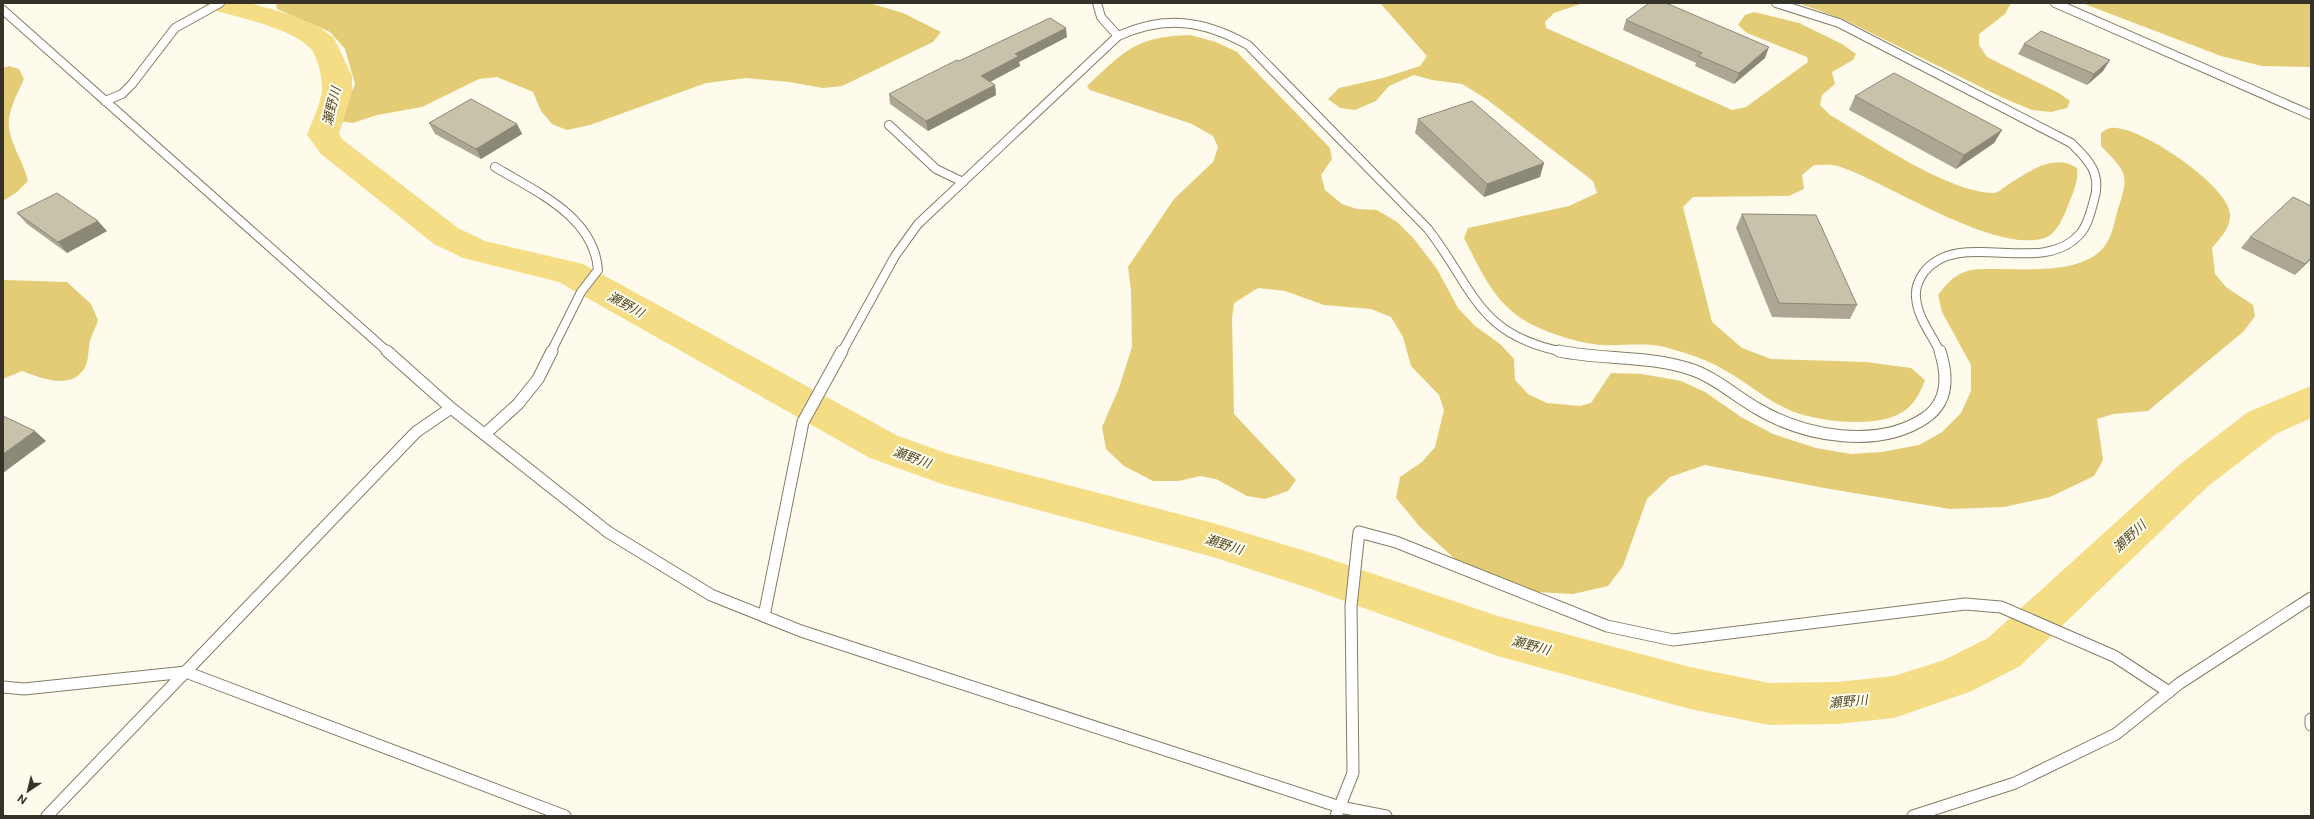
<svg xmlns="http://www.w3.org/2000/svg" width="2314" height="819" viewBox="0 0 2314 819" font-family="'Public Sans','Noto Sans JP',sans-serif">
	<rect width="100%" height="100%" fill="#fefbec"/>
	<g fill="#e3cc75">
		<polygon points="276,3 869,3 903,13 941,32 933,42 842,86 823,88 789,82 746,78 706,83 590,125 567,130 552,124 541,111 533,92 497,77 479,79 422,107 377,115 353,123 339,121 355,84 345,49 330,32 277,9"/>
		<path d="M1380,3H1583L1554,13L1545,22L1546,28L1732,110L1746,107L1808,62L1807,57L1747,33L1738,25L1745,15L1754,12L1799,23L1842,44L1856,54L1853,60L1832,72L1835,84L1822,95L1820,105L1830,115C1871,139 1947,192 1993,193C1998,193 2002,189 2006,186C2027,173 2053,152 2077,168C2079,182 2072,195 2067,208C2063,218 2057,232 2047,237C1999,257 1887,182 1838,166C1831,164 1821,165 1814,165L1802,175L1804,189L1789,196L1693,197L1683,207L1712,322L1742,348L1771,359L1866,362L1911,368L1925,380C1921,391 1916,401 1908,408C1884,430 1821,422 1794,412C1769,402 1749,384 1726,371C1707,359 1686,353 1664,347C1645,342 1621,346 1601,345C1578,343 1543,332 1524,320C1493,301 1480,269 1464,238L1468,228L1569,206L1597,193L1593,181L1485,98L1462,84L1432,80L1414,75L1389,86L1376,101L1355,110L1340,108L1328,99L1339,88L1383,78L1420,66L1427,56Z"/>
		<polygon points="1798,3 2011,3 2005,14 1979,34 1979,45 1987,57 2059,93 2070,101 2067,108 2051,112 2032,110 2001,97 1845,20"/>
		<polygon points="2082,3 2311,3 2311,67 2262,66 2221,56"/>
		<path d="M1190,35L1216,42L1237,52L1330,148L1332,159L1321,175L1325,190L1342,204L1357,209L1377,210L1397,222L1414,239L1437,269L1458,308L1475,326L1500,344L1514,359L1515,380L1528,394L1547,403L1580,406L1591,403L1611,373L1642,374L1681,381L1705,392L1741,417L1773,434L1816,448L1851,454L1882,452L1919,445L1942,432L1961,413L1971,391V365L1942,312L1938,295C1945,286 1951,278 1962,273C1971,268 1985,269 1995,269C2029,269 2089,275 2108,241C2113,232 2115,219 2118,209C2130,173 2126,172 2101,146V133C2104,131 2108,128 2111,128C2138,124 2229,186 2230,214C2231,228 2220,238 2212,248L2215,274L2226,287L2253,305L2255,316L2244,331L2148,411L2113,414L2097,419L2103,460L2094,476L2050,497L2004,507L1950,509L1824,488L1705,465L1670,477L1647,499L1623,566L1608,586L1573,594L1536,592L1457,561L1420,527L1396,498L1400,477L1422,462L1435,447L1444,410L1439,395L1411,366L1403,337L1391,317L1371,309L1324,305L1285,291L1258,288L1234,303L1232,319L1234,414L1296,480L1288,491L1265,499L1247,496L1216,479L1200,476L1179,481H1153L1124,466L1106,449L1102,427L1119,388L1132,347L1131,290L1128,267L1174,199L1213,162L1218,147L1213,136L1192,124L1090,90L1087,86C1126,50 1135,37 1190,35Z"/>
		<path d="M9,66L19,69L24,79C17,95 5,115 10,133C14,150 24,164 28,181L17,192L3,201V68Z"/>
		<path d="M3,280L67,282L91,304L98,320C96,327 92,334 90,341C88,348 89,358 86,365C74,392 41,378 22,371L3,379Z"/>
	</g>
	<g fill="none" stroke-linecap="round" stroke-linejoin="round">
		<path fill="#f5dd86" fill-rule="evenodd" d="M204,3H250L292,15L320,28L334,38L352,76V92L339,134L343,140L458,228L485,241L583,264L898,436L949,454L1213,523L1312,553L1498,616L1690,667L1769,683L1837,682L1894,676L1944,660L1988,638L2179,465L2248,412L2311,386V418L2276,434L2207,487L2020,666L1972,691L1894,718L1837,724L1769,725L1690,709L1498,656L1308,588L1213,557L945,485L870,458L559,282L463,258L434,244L321,154L307,135C312,121 320,106 322,91C323,81 318,56 310,48C292,28 234,16 208,9Z"/>
		<g stroke="#837d66" stroke-width="10">
			<g id="lane-far1">
				<polyline points="1097,3 1101,17 1118,36"/>
				<path d="M1776,3L1839,23L2071,143C2089,160 2102,174 2094,200C2091,211 2088,225 2080,234C2041,278 1960,227 1924,272C1919,279 1915,287 1916,297C1917,317 1932,335 1940,352"/>
				<polyline points="2055,3 2311,115"/>
				<polyline points="3,10 388,352"/>
				<polyline points="105,101 122,94 132,84 175,28 220,3"/>
				<polyline points="889,125 936,169 963,182"/>
				<path d="M495,167C536,192 594,216 598,270L581,292L551,352"/>
				<path d="M842,352L895,256L918,224L1118,36C1165,15 1203,20 1248,45L1428,229C1475,290 1477,335 1564,352"/>
			</g>
		</g>
		<g stroke="#837d66" stroke-width="13">
			<g id="lane">
				<polyline points="387,351 451,408 608,532 711,595 801,631 1340,807 1386,816"/>
				<path d="M1559,351C1602,360 1647,355 1690,369C1715,377 1735,396 1758,409C1804,436 1877,450 1925,418C1949,402 1948,376 1940,351"/>
				<polyline points="485,434 518,404 538,379 552,351"/>
				<polyline points="764,616 803,422 842,351"/>
				<polyline points="3,687 24,689 186,672 565,816"/>
				<polyline points="2311,719 2311,725"/>
				<polyline points="47,816 416,432 451,408"/>
				<polyline points="1336,816 1353,773 1351,606 1359,532 1396,542 1607,626 1673,640 1965,604 2001,607 2114,656 2169,692"/>
				<polyline points="1913,816 2015,783 2116,734 2180,683 2311,598"/>
			</g>
		</g>
		<use href="#lane-far1" stroke="#fff" stroke-width="8"/>
		<use href="#lane" stroke="#fff" stroke-width="11"/>
	</g>
	<g fill="#aca792">
		<polygon points="1626,20 1765,58 1734,84 1695,66 1696,63 1623,30"/>
		<polygon points="1067,37 1019,62 1020,66 990,82 995,85 996,95 928,131 890,104 889,94 959,61"/>
		<polygon points="2024,44 2110,60 2103,71 2087,85 2018,54"/>
		<polygon points="1855,96 2002,130 1994,143 1956,169 1849,110"/>
		<polygon points="1418,119 1540,177 1484,197 1415,133"/>
		<polygon points="429,123 517,124 522,134 481,159 435,134"/>
		<polygon points="17,213 107,231 67,253 27,224"/>
		<polygon points="1742,214 1857,305 1850,319 1772,317 1736,228"/>
		<polygon points="2250,237 2311,259 2295,275 2241,248"/>
	</g>
	<g fill="#8c8877">
		<polygon points="1066,28 1067,37 1019,62 1020,66 982,86 981,76 1015,54"/>
		<polygon points="1769,47 1765,58 1734,84 1739,73"/>
		<polygon points="2110,60 2103,71 2087,85 2094,74"/>
		<polygon points="995,85 996,95 928,131 926,121"/>
		<polygon points="517,124 522,134 481,159 476,149"/>
		<polygon points="2002,130 1994,143 1956,169 1964,155"/>
		<polygon points="1544,163 1540,177 1484,197 1487,184"/>
		<polygon points="98,221 107,231 67,253 58,242"/>
		<polygon points="2311,258 2311,259 2295,275 2305,264"/>
		<polygon points="35,431 46,441 3,473 3,454"/>
	</g>
	<g fill="#c8c2aa" stroke="#8c8877">
		<polygon points="1649,3 1666,3 1769,47 1739,73 1699,56 1702,53 1626,20"/>
		<polygon points="1050,18 1066,28 1015,54 1019,56 981,76 995,85 926,121 889,94 957,60 959,61"/>
		<polygon points="2041,31 2110,60 2094,74 2024,44"/>
		<polygon points="1894,73 2002,130 1964,155 1855,96"/>
		<polygon points="471,99 517,124 476,149 429,123"/>
		<polygon points="1472,101 1544,163 1487,184 1418,119"/>
		<polygon points="57,193 98,221 58,242 17,213"/>
		<polygon points="2293,197 2311,206 2311,258 2305,264 2250,237"/>
		<polygon points="1742,214 1816,215 1857,305 1779,303"/>
		<polygon points="3,416 35,431 3,454"/>
	</g>
	<g text-anchor="middle" stroke-width="4" stroke-linejoin="round" paint-order="stroke">
		<g font-size="13" font-style="italic" fill="#514822" stroke="#fefbec">
			<text transform="translate(331 106) rotate(-76)" y="5">瀬野川</text>
			<text transform="translate(626 304) rotate(29)" y="5">瀬野川</text>
			<text transform="translate(912 457) rotate(20)" y="5">瀬野川</text>
			<text transform="translate(2129 536) rotate(-43)" y="5">瀬野川</text>
			<text transform="translate(1224 544) rotate(18)" y="5">瀬野川</text>
			<text transform="translate(1531 645) rotate(15)" y="5">瀬野川</text>
			<text transform="translate(1848 701) rotate(-5)" y="5">瀬野川</text>
		</g>
	</g>
	<rect width="2314" height="819" fill="none" stroke="#353229" stroke-width="8"/>
	<g transform="translate(28 791) rotate(215)" stroke="#fefbec" stroke-width="3" paint-order="stroke">
	<path d="M0-3L7 15L0 10L-7 15Z" fill="#353229"/>
	<text y="-6" font-size="11" font-weight="bold" text-anchor="middle" fill="#353229">N</text>
	</g>
</svg>
